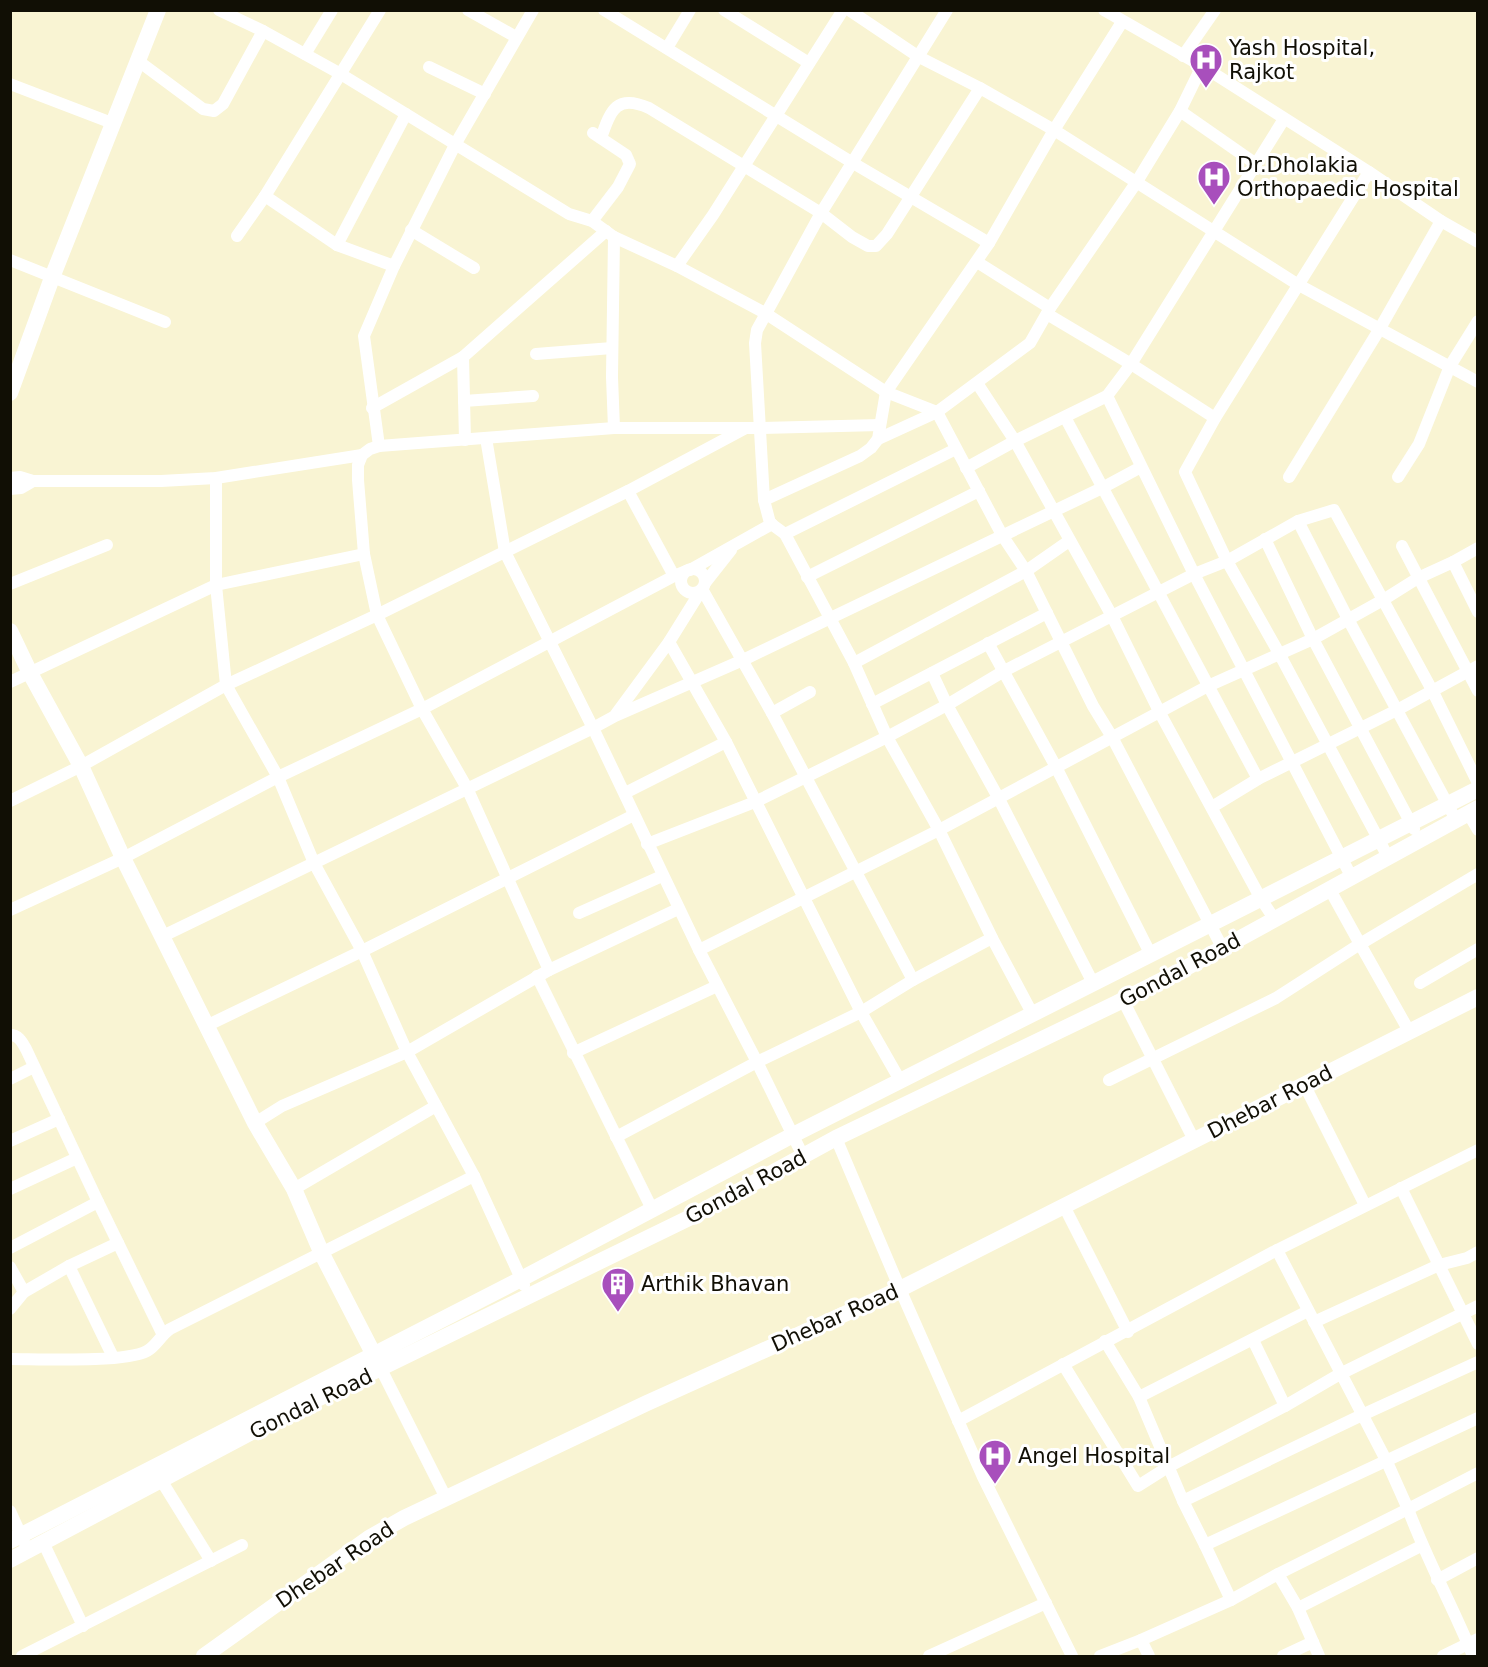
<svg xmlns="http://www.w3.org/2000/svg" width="1488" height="1667" viewBox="0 0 1488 1667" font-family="'DejaVu Sans',sans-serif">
	<rect width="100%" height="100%" fill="#f9f4d3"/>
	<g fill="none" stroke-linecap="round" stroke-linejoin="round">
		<g stroke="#fff" stroke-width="12">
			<polyline points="219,10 263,31 339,73 569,214 592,221 614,237 677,266 765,313 886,392 937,412 1002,535 1026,571 1093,706 1112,737 1223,949"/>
			<polyline points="468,10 516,37"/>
			<polyline points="604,10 853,163 989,243"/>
			<polyline points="724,10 809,63"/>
			<polyline points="849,10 919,57 980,88 1054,130 1297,284 1478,382"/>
			<polyline points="947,10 821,213 757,330 755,343 764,500 770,523 785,534 854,663 887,737 939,830 992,938 1032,1013"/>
			<polyline points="1104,10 1202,66 1369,172 1441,221 1478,242"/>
			<polyline points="667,48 690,10"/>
			<polyline points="305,54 332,10"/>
			<polyline points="1183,56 1215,10"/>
			<polyline points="137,60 203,109 214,111 223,104 263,31"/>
			<polyline points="429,67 485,94"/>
			<polyline points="10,84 112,123"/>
			<polyline points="1180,111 1256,164"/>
			<polyline points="1284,119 1131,364 1107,396 1194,574 1351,876"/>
			<path d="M601,138C611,109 617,94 649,108L821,213L852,237L868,246H876L887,234L980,88"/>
			<polyline points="1369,172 1215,418 1185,472 1227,561 1280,655 1388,857"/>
			<polyline points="265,196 337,245 394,266"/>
			<polyline points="592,221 618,187 630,164 626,155 593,133"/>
			<polyline points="411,230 474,268"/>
			<polyline points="237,236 265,196 380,10"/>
			<polyline points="337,245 406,114"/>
			<polyline points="10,260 165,322"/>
			<polyline points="977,262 1050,308"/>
			<polyline points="677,266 713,215 843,10"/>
			<polyline points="1047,314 1131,364 1215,418"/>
			<polyline points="536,354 612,348"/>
			<polyline points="1107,396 1015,441 1112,616 1160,713 1261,899 1275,920"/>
			<polyline points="464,401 533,396"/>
			<polyline points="372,408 463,357"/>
			<polyline points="1065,417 1258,779 1212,807"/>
			<polyline points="614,428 612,377 614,237"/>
			<polyline points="878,439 937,412 1030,343 1050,308 1136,183 1180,111 1202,66"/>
			<polyline points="465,440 463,357 606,231"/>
			<polyline points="379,446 364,336 394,266 456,143 533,10"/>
			<polyline points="966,468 1015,441 977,383"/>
			<polyline points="1289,477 1379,330 1441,221"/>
			<polyline points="1398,477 1419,444 1450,366 1478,321"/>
			<polyline points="10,478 20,477 33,481 21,488 10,489"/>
			<polyline points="216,478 216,585 226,685 278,777 314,863 362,951 407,1052 474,1176 524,1285"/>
			<polyline points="33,481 161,481 216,478 362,455"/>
			<polyline points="628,491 674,576"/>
			<polyline points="764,500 860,456 871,448 878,439 886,392 989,243 1054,130 1122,22"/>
			<polyline points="1298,521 1348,619 1456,820"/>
			<polyline points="785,534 956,449"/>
			<polyline points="1265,539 1313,639 1414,829"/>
			<polyline points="1402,546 1478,691"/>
			<polyline points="1453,562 1478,612"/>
			<circle cx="693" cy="581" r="12"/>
			<polyline points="690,570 772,524"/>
			<polyline points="807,577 979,491"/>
			<polyline points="705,583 731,550"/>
			<polyline points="10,584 107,545"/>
			<polyline points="669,642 726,742 861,1012 901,1082"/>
			<polyline points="988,643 1056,767 1150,953"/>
			<polyline points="854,663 1026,571 1069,541"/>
			<polyline points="932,673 947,705 999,799 1093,983"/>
			<polyline points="10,682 216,585 364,554"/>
			<polyline points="872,704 1047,613"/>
			<polyline points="772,713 810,692"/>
			<polyline points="616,714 669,642 702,589 772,713 913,980"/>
			<polyline points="1258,779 1397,710 1478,666"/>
			<polyline points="625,793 726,742"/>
			<polyline points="10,801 81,766 226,685 377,615 628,491 744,429"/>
			<polyline points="1468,813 1478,830"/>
			<polyline points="647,844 755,802 887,737 947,705 1004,671 1194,574 1227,561 1298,521 1334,510 1432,690 1478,783"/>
			<polyline points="1329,888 1360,944 1478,874"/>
			<polyline points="678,909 549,970 467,788 422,709 377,615 364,554 358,480 358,465 362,455 370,449 379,446 614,428 759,428 880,425"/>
			<polyline points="10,910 123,858 278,777 422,709 674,576 686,571"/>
			<polyline points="579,913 662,876"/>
			<polyline points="163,936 593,728 505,552 486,438"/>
			<polyline points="699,950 593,728 615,716 743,660 1102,488 1141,467"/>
			<polyline points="537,976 652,1209"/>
			<polyline points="1420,983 1478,949"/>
			<polyline points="1123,1000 1194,1140"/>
			<polyline points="206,1026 362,951 634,815"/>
			<path d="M10,1035C19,1035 22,1042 26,1049L98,1202L163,1335"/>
			<polyline points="573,1053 717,986"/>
			<polyline points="10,1079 34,1067"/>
			<polyline points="1109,1080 1276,998 1360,944 1409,1031"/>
			<polyline points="1304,1084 1365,1205"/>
			<polyline points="255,1123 282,1106 407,1052 549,970"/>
			<polyline points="616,1137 757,1062 861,1012 913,980 992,938"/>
			<polyline points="836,1138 900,1289 983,1477 1072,1656"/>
			<polyline points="10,1141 59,1119"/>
			<polyline points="803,1156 757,1062 699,950 939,830 1208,686 1313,639 1383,600 1418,578 1453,562 1478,548"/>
			<polyline points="1401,1188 1478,1344"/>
			<polyline points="10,1189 77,1158"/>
			<polyline points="294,1189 436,1106"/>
			<polyline points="1064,1206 1128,1332"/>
			<polyline points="10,1248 98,1202"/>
			<polyline points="1277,1250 1387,1462 1408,1509 1478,1473"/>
			<polyline points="69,1266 113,1357"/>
			<polyline points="10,1267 24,1292 69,1266 118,1243"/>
			<polyline points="10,1309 24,1292"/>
			<polyline points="1314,1322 1439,1265 1467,1258 1478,1252"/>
			<polyline points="1253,1340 1285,1406"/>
			<polyline points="1105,1341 1139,1397 1183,1501 1362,1415 1478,1362"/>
			<path d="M10,1359C39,1359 125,1363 147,1351C156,1346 161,1335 170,1329L474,1176"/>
			<polyline points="378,1363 446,1498"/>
			<polyline points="1063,1364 1138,1486 1168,1467 1285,1406 1340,1374 1478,1306"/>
			<polyline points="1139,1397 1308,1311"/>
			<polyline points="958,1421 1277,1250 1478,1150"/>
			<polyline points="161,1480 211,1561"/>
			<polyline points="1183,1501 1205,1545 1478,1418"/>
			<polyline points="10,1511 24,1542"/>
			<polyline points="43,1542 83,1626"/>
			<polyline points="1205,1545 1231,1600 1278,1574 1298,1608 1319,1656"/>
			<path d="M1278,1574L1408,1509C1427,1560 1453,1607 1473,1656"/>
			<polyline points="1437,1580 1478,1558"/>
			<polyline points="1298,1608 1421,1546"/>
			<polyline points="1141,1640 1231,1600"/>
			<polyline points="22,1656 242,1545"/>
			<polyline points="929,1656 1046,1603"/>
			<polyline points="1100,1656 1141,1640 1149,1656"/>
			<polyline points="1283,1656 1313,1642"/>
			<polyline points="1443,1656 1478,1639"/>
		</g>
		<g stroke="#fff" stroke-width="16">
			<polyline points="10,393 53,275 158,10"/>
			<polyline points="10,631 30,673 81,766 123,858 255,1123 294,1189 322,1254 374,1355"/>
			<polyline points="10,1541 521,1279 793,1135 1478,789"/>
			<polyline points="10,1560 278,1418 691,1217 836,1138 1115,1004 1184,969 1478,808"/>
			<polyline points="204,1656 369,1538 404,1518 647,1403 900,1289 1478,997"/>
		</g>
	</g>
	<defs>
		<g id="hospital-pin" transform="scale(1.725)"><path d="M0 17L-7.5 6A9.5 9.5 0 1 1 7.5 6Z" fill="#a84fbc" stroke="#fff"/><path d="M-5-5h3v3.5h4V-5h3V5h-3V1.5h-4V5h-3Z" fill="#fff"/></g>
		<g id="building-pin" transform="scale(1.725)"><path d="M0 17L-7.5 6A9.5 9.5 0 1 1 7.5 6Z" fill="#a84fbc" stroke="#fff"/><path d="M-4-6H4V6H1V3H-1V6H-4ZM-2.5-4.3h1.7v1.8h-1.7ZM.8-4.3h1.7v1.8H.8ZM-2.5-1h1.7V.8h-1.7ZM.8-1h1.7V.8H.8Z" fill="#fff"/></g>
	</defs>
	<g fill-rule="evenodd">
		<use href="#hospital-pin" x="1206" y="60"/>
		<use href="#hospital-pin" x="1214" y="177"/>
		<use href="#building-pin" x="618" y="1284"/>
		<use href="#hospital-pin" x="995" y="1456"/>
	</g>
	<g text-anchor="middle" stroke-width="6" stroke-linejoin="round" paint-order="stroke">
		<g font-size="21" fill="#110f05" stroke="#fff" text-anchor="start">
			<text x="1229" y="55">Yash Hospital,<tspan x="1229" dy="24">Rajkot</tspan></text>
			<text x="1237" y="172">Dr.Dholakia<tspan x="1237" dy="24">Orthopaedic Hospital</tspan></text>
			<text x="641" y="1291">Arthik Bhavan</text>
			<text x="1018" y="1463">Angel Hospital</text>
		</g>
		<g font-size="21" fill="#110f05" stroke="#fff">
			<text transform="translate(1180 970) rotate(-28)" y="7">Gondal Road</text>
			<text transform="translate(1270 1102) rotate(-27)" y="7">Dhebar Road</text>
			<text transform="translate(746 1187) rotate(-28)" y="7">Gondal Road</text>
			<text transform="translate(835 1318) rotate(-24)" y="7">Dhebar Road</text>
			<text transform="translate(311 1404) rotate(-26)" y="7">Gondal Road</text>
			<text transform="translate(335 1565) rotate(-34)" y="7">Dhebar Road</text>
		</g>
	</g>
	<rect width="1488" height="1667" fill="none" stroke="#110f05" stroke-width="24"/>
</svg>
